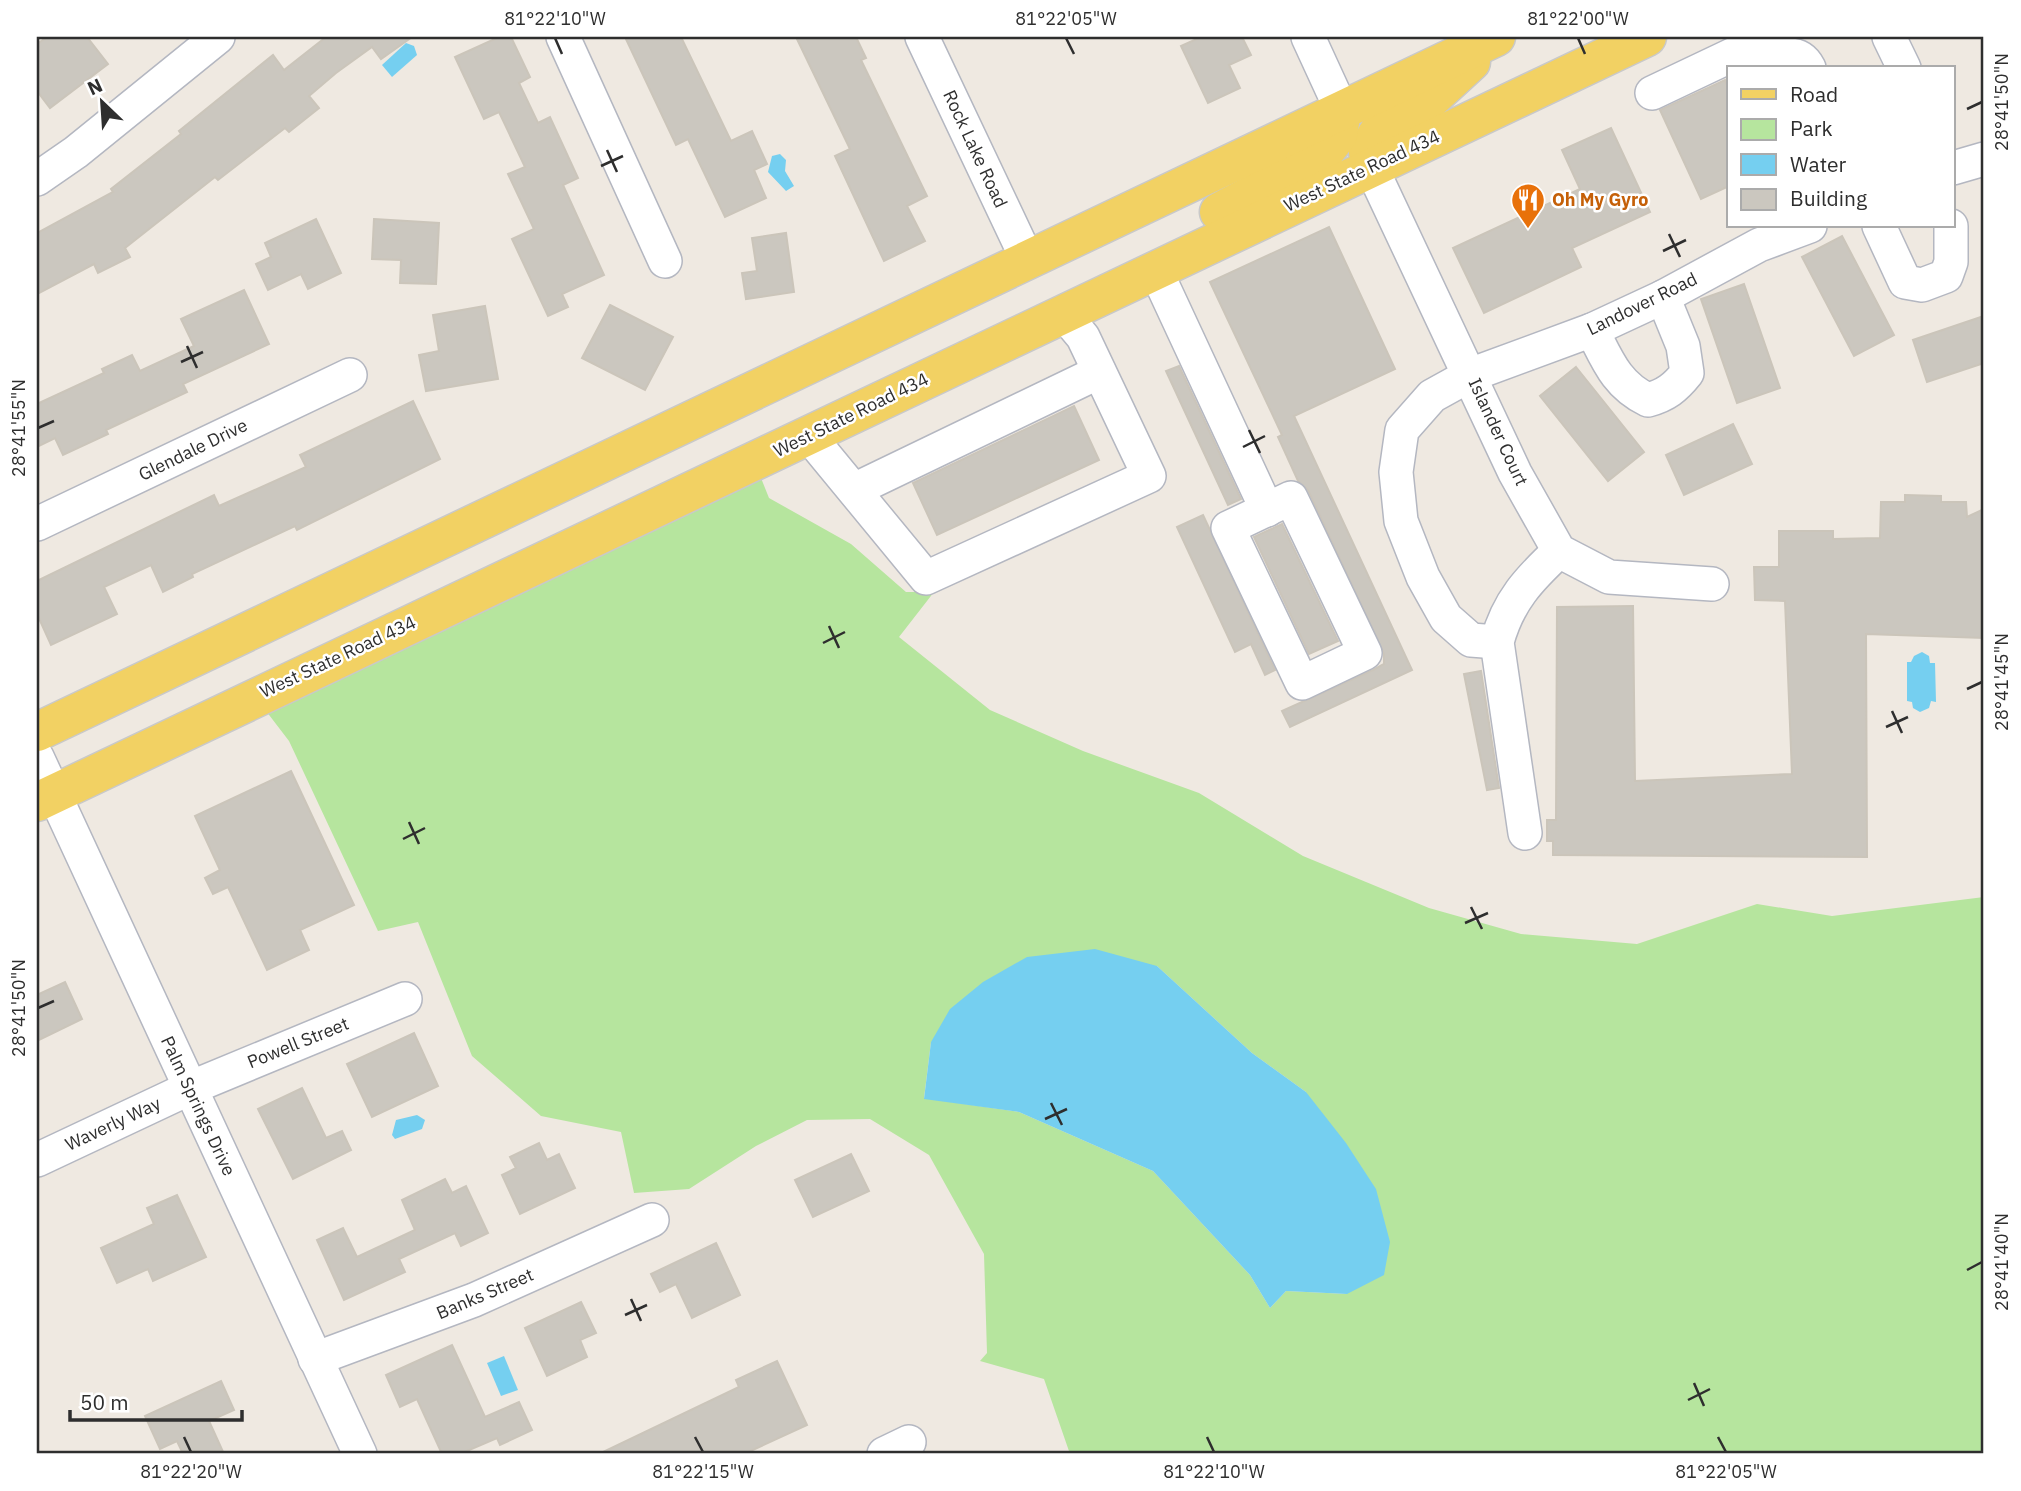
<svg xmlns="http://www.w3.org/2000/svg" width="2021" height="1491" viewBox="0 0 2021 1491" font-family="'IBM Plex Sans',sans-serif">
	<rect width="100%" height="100%" fill="#efe9e1"/>
	<path fill="#b6e59e" fill-rule="evenodd" d="M759,473L769,498L851,544L906,592H934L899,637L990,710L1083,751L1199,793L1303,856L1429,908L1521,934L1637,944L1757,904L1832,916L1984,897V1454H1070L1044,1379L980,1361L987,1353L984,1254L929,1155L870,1119L807,1120L756,1146L689,1189L634,1193L621,1132L541,1116L472,1056L418,922L378,931L289,741L263,707ZM1157,966L1252,1053L1306,1092L1347,1294L1286,1291L1270,1308L1250,1275L1153,1171L1019,1112L924,1098L931,1042Z"/>
	<g fill="#75cff0">
		<polygon points="406,43 414,46 417,55 392,77 382,65"/>
		<polygon points="780,154 786,160 785,171 794,186 786,191 768,172 772,156"/>
		<polygon points="1922,652 1929,656 1930,663 1935,663 1936,702 1931,701 1929,708 1920,712 1913,708 1912,702 1907,701 1907,662 1911,662 1914,656"/>
		<polygon points="1095,949 1157,966 1252,1053 1306,1092 1346,1143 1376,1189 1390,1242 1384,1275 1347,1294 1286,1291 1270,1308 1250,1275 1153,1171 1019,1112 924,1099 931,1042 950,1009 983,982 1027,957"/>
		<polygon points="417,1115 425,1120 422,1129 395,1139 392,1135 396,1120"/>
		<polygon points="504,1356 518,1390 501,1396 487,1363"/>
	</g>
	<g fill="#cbc7bf" stroke="#cbc5ba" stroke-width="2">
		<polygon points="47,37 87,37 108,64 50,108 37,91 37,44"/>
		<polygon points="326,37 412,37 381,59 372,47 336,73 309,96 319,108 289,132 285,128 218,180 215,177 125,248 130,257 98,273 94,264 37,294 37,233 113,192 111,189 181,134 179,131 273,55 284,70"/>
		<polygon points="499,37 511,37 530,77 519,83 538,123 550,117 578,178 563,185 604,275 562,294 568,307 548,316 512,239 534,229 508,174 525,167 499,112 484,119 455,57"/>
		<polygon points="625,37 681,37 731,141 752,131 767,164 754,170 766,198 725,217 688,139 676,145"/>
		<polygon points="796,37 856,37 866,58 861,60 927,196 907,206 925,241 884,261 835,156 850,149"/>
		<polygon points="1201,37 1242,37 1251,55 1229,65 1240,88 1208,103 1181,46"/>
		<polygon points="1725,80 1729,89 1729,186 1701,199 1660,110"/>
		<polygon points="1611,128 1650,212 1572,248 1581,267 1484,313 1453,248 1580,189 1562,150"/>
		<polygon points="316,219 341,273 308,289 301,274 268,290 256,264 271,257 265,243"/>
		<polygon points="374,219 439,223 436,284 400,283 401,260 372,259"/>
		<polygon points="1329,227 1395,369 1294,416 1412,670 1290,727 1282,711 1373,670 1384,664 1384,654 1308,490 1298,481 1278,437 1282,435 1210,282"/>
		<polygon points="786,233 794,292 746,299 742,273 757,271 752,238"/>
		<polygon points="1842,236 1894,335 1854,356 1802,257"/>
		<polygon points="1744,284 1780,388 1737,403 1701,299"/>
		<polygon points="244,290 269,344 183,384 187,392 106,430 108,434 63,455 55,438 37,447 37,404 104,373 102,369 132,355 140,371 194,346 181,319"/>
		<polygon points="610,305 673,337 645,390 582,358"/>
		<polygon points="485,306 498,379 426,391 419,355 439,351 433,315"/>
		<polygon points="1984,316 1984,363 1927,382 1913,340"/>
		<polygon points="1179,366 1241,499 1228,505 1166,371"/>
		<polygon points="1576,367 1644,452 1608,481 1540,396"/>
		<polygon points="413,401 440,459 297,530 295,526 192,574 193,577 163,592 151,565 104,587 117,614 51,645 37,614 37,581 214,495 219,506 306,467 300,455"/>
		<polygon points="1074,406 1099,460 937,535 913,483"/>
		<polygon points="1733,424 1752,464 1684,495 1666,455"/>
		<polygon points="1905,495 1941,496 1941,502 1966,502 1967,517 1984,509 1984,638 1866,634 1867,857 1553,855 1553,841 1547,841 1547,820 1556,820 1557,607 1633,606 1635,781 1792,774 1785,601 1755,600 1754,567 1779,567 1779,531 1833,531 1833,539 1880,538 1881,502 1905,502"/>
		<polygon points="1203,515 1275,670 1265,675 1251,644 1235,652 1177,527"/>
		<polygon points="1282,524 1338,641 1309,654 1254,537"/>
		<polygon points="1481,671 1499,788 1487,790 1464,674"/>
		<polygon points="291,771 354,905 300,930 309,950 267,970 228,887 213,894 205,878 220,870 195,816"/>
		<polygon points="65,982 82,1019 37,1041 37,995"/>
		<polygon points="414,1033 438,1086 372,1117 347,1064"/>
		<polygon points="302,1088 326,1138 342,1131 351,1150 293,1179 258,1109"/>
		<polygon points="539,1143 547,1160 559,1154 575,1188 520,1214 502,1175 516,1168 510,1157"/>
		<polygon points="851,1154 869,1191 813,1217 795,1180"/>
		<polygon points="445,1179 452,1193 466,1186 488,1233 461,1246 455,1233 399,1259 405,1272 344,1300 317,1240 343,1228 357,1257 415,1230 402,1200"/>
		<polygon points="177,1195 206,1257 153,1281 148,1269 117,1283 101,1248 154,1224 147,1208"/>
		<polygon points="716,1243 740,1295 692,1318 676,1284 660,1292 651,1274"/>
		<polygon points="581,1302 596,1333 580,1340 587,1357 547,1376 525,1328"/>
		<polygon points="452,1345 485,1417 519,1402 532,1430 500,1445 497,1438 460,1454 442,1454 417,1399 400,1407 386,1375"/>
		<polygon points="777,1361 807,1425 744,1454 599,1454 739,1387 736,1380"/>
		<polygon points="221,1381 234,1410 209,1421 224,1454 183,1454 177,1441 160,1449 145,1416"/>
	</g>
	<g fill="none" stroke-linecap="round" stroke-linejoin="round">
		<g stroke="#b4b7c1" stroke-width="36">
			<g id="minor">
				<polyline points="563,37 665,261"/>
				<polyline points="922,37 1028,261"/>
				<polyline points="1308,37 1342,111"/>
				<polyline points="1889,37 1904,68"/>
				<path d="M1753,68C1772,60 1796,44 1809,68"/>
				<polyline points="1652,93 1770,37"/>
				<polyline points="1371,167 1515,473 1559,551 1609,577 1712,584"/>
				<polyline points="1953,168 1984,159"/>
				<polyline points="37,179 76,152 218,37"/>
				<polyline points="1879,226 1905,282 1922,285 1946,276 1951,262 1951,226"/>
				<polyline points="1155,269 1267,510"/>
				<path d="M1592,330C1607,359 1616,385 1648,400C1666,395 1675,388 1687,373L1683,346L1663,297"/>
				<polyline points="809,436 926,578 1149,476 1083,337 1063,313"/>
				<polyline points="854,490 1099,372"/>
				<polygon points="1291,498 1365,653 1302,683 1228,528"/>
				<polyline points="37,524 350,375"/>
				<polyline points="1497,642 1471,640 1446,618 1423,577 1401,521 1396,472 1402,430 1432,396 1470,375 1592,330 1663,297 1759,245 1810,226"/>
				<polyline points="37,757 360,1454"/>
				<path d="M1525,833L1497,642C1508,601 1529,579 1559,551"/>
				<polyline points="37,1160 190,1088 405,999"/>
				<polyline points="315,1359 474,1300 652,1220"/>
				<polyline points="884,1454 909,1442"/>
			</g>
		</g>
		<g stroke="#c9c9c9" stroke-width="41">
			<g id="major">
				<polyline points="1371,167 1368,152 1377,134 1422,107 1471,62"/>
				<polyline points="1219,212 1319,159 1338,135 1342,111"/>
				<polyline points="37,732 1496,37"/>
				<polyline points="37,802 1647,37"/>
			</g>
		</g>
		<use href="#minor" stroke="#fff" stroke-width="33"/>
		<use href="#major" stroke="#f2d163" stroke-width="38"/>
	</g>
	<path fill="none" stroke="#2e2e2e" stroke-width="2.5" d="M555,38L562,54M1066,38L1074,54M1578,38L1585,54M1967,109L1982,102M607,150L617,172M601,166L623,156M1669,234L1680,257M1663,251L1686,240M187,346L197,368M181,362L203,352M38,428L54,421M1249,430L1260,453M1243,447L1265,436M829,626L839,648M823,643L845,632M1967,689L1982,682M1892,711L1902,733M1886,727L1908,717M409,822L419,844M403,839L425,828M1471,907L1482,929M1465,923L1488,913M38,1008L54,1001M1051,1103L1062,1125M1045,1119L1067,1109M1967,1270L1982,1262M631,1299L641,1321M625,1315L647,1305M1694,1383L1704,1406M1688,1400L1710,1389M184,1437L191,1452M695,1437L703,1452M1207,1437L1214,1452M1718,1437L1726,1452"/>
	<defs>
		<g id="restaurant-pin" transform="scale(1.75)"><path d="M0 17L-7.5 6A9.5 9.5 0 1 1 7.5 6Z" fill="#e8710a" stroke="#fff"/><path d="M-5-6h1v4h1v-4h1v4h1v-4h1v5L-1.5 .5V6h-2V.5L-5-1ZM5-6V6H3V1.5H1.5Q1.5-4 5-6Z" fill="#fff"/></g>
	</defs>
	<g fill-rule="evenodd">
		<use href="#restaurant-pin" x="1528" y="200"/>
	</g>
	<g text-anchor="middle" stroke-width="5" stroke-linejoin="round" paint-order="stroke">
		<g font-size="18" fill="#2e2e2e" stroke="#fff">
			<text transform="translate(975 149) rotate(65)" y="6">Rock Lake Road</text>
			<text transform="translate(1362 171) rotate(-25)" y="6">West State Road 434</text>
			<text transform="translate(1642 304) rotate(-26)" y="6">Landover Road</text>
			<text transform="translate(851 415) rotate(-26)" y="6">West State Road 434</text>
			<text transform="translate(1498 432) rotate(65)" y="6">Islander Court</text>
			<text transform="translate(193 450) rotate(-26)" y="6">Glendale Drive</text>
			<text transform="translate(338 657) rotate(-25)" y="6">West State Road 434</text>
			<text transform="translate(298 1043) rotate(-22)" y="6">Powell Street</text>
			<text transform="translate(198 1106) rotate(65)" y="6">Palm Springs Drive</text>
			<text transform="translate(113 1124) rotate(-25)" y="6">Waverly Way</text>
			<text transform="translate(485 1294) rotate(-23)" y="6">Banks Street</text>
		</g>
		<g font-size="18" font-weight="bold" fill="#c56008" stroke="#fff" text-anchor="start">
			<text x="1552" y="206">Oh My Gyro</text>
		</g>
	</g>
	<rect width="2021" height="1491" fill="none" stroke="#ffffff" stroke-width="77"/>
	<rect x="1727" y="66" width="228" height="161" fill="#ffffff" stroke="#ababab" stroke-width="2"/>
	<rect x="1741" y="89" width="35" height="10" fill="#f2d163" stroke="#ababab" stroke-width="2"/>
	<text x="1790" y="102" font-size="21" fill="#2e2e2e">Road</text>
	<rect x="1741" y="119" width="35" height="21" fill="#b6e59e" stroke="#ababab" stroke-width="2"/>
	<text x="1790" y="136" font-size="21" fill="#2e2e2e">Park</text>
	<rect x="1741" y="154" width="35" height="21" fill="#75cff0" stroke="#ababab" stroke-width="2"/>
	<text x="1790" y="172" font-size="21" fill="#2e2e2e">Water</text>
	<rect x="1741" y="189" width="35" height="21" fill="#cbc7bf" stroke="#ababab" stroke-width="2"/>
	<text x="1790" y="206" font-size="21" fill="#2e2e2e">Building</text>
	<g transform="translate(102 102) rotate(335)" stroke="#ffffff" stroke-width="5" paint-order="stroke">
	<path d="M0-5L12 26L0 18L-12 26Z" fill="#2e2e2e"/>
	<text y="-10" font-size="19" font-weight="bold" text-anchor="middle" fill="#2e2e2e">N</text>
	</g>
	<path d="M70 1410v10h172v-10" fill="none" stroke="#2e2e2e" stroke-width="3.5"/>
	<text x="80" y="1410" font-size="21" fill="#2e2e2e" stroke="#ffffff" stroke-width="5" paint-order="stroke">50 m</text>
	<rect x="38" y="38" width="1944" height="1414" fill="none" stroke="#2e2e2e" stroke-width="2.5"/>
	<g font-size="18" text-anchor="middle" fill="#2e2e2e">
		<text x="555" y="25">81°22'10"W</text>
		<text x="1066" y="25">81°22'05"W</text>
		<text x="1578" y="25">81°22'00"W</text>
		<text transform="translate(2002 102) rotate(-90)" y="6">28°41'50"N</text>
		<text transform="translate(19 428) rotate(-90)" y="6">28°41'55"N</text>
		<text transform="translate(2002 682) rotate(-90)" y="6">28°41'45"N</text>
		<text transform="translate(19 1008) rotate(-90)" y="6">28°41'50"N</text>
		<text transform="translate(2002 1262) rotate(-90)" y="6">28°41'40"N</text>
		<text x="191" y="1478">81°22'20"W</text>
		<text x="703" y="1478">81°22'15"W</text>
		<text x="1214" y="1478">81°22'10"W</text>
		<text x="1726" y="1478">81°22'05"W</text>
	</g>
</svg>
